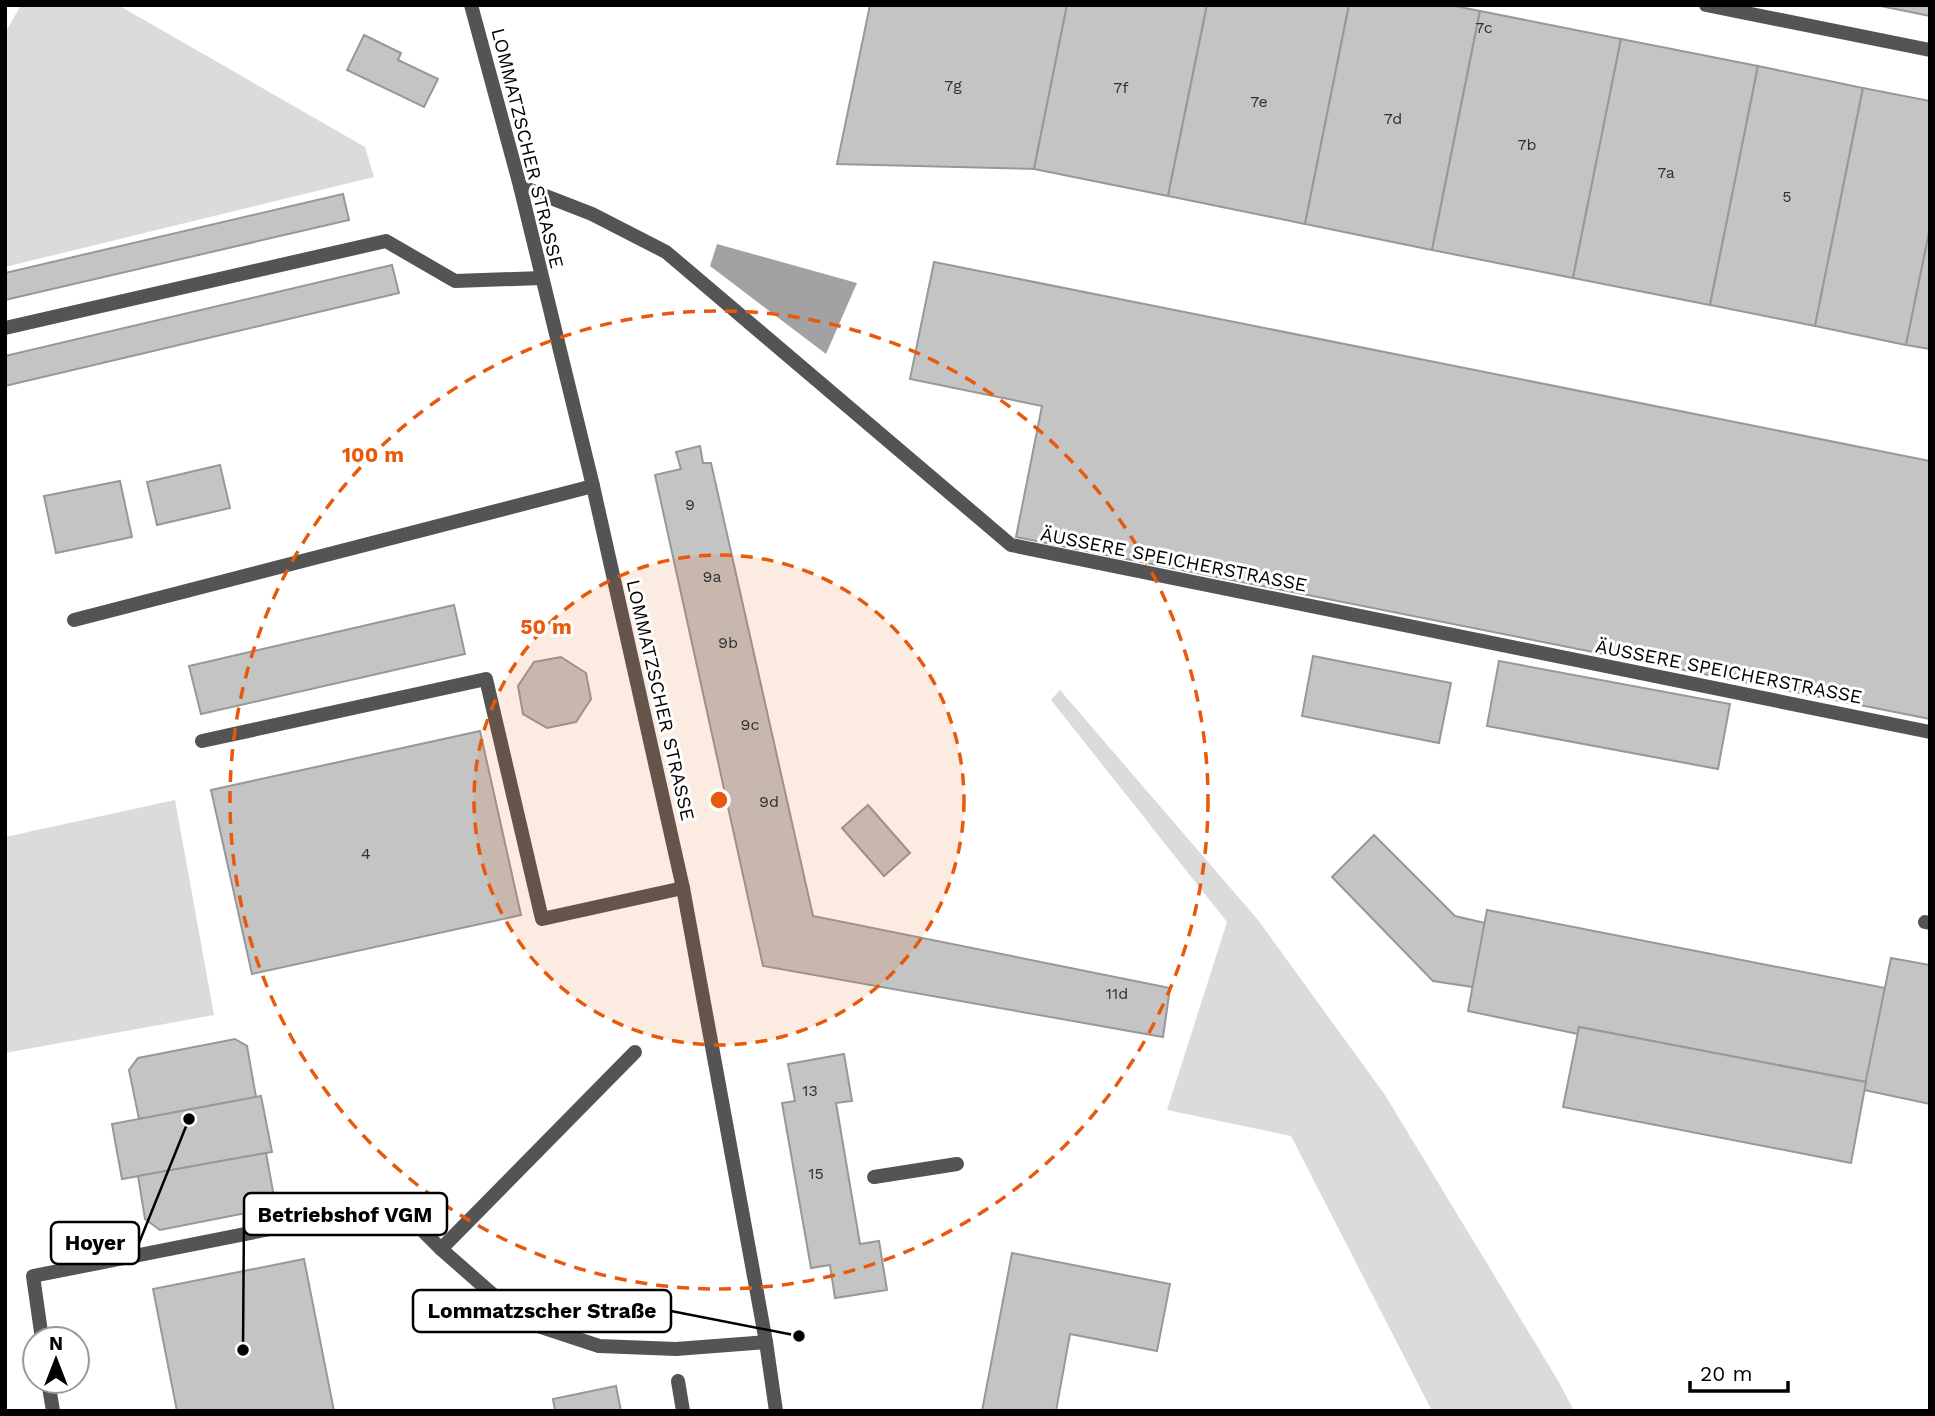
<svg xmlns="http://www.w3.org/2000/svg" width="1935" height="1416" viewBox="0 0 1935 1416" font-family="'Work Sans',sans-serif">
	<rect width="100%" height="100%" fill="#fff"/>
	<g fill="#dbdbdb">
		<polygon points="21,5 118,5 365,147 374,177 5,267 5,33"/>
		<polygon points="1060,690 1258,920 1385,1095 1560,1384 1574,1411 1432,1411 1291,1136 1167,1110 1227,922 1051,700"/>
		<polygon points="175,800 214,1015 5,1053 5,837"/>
	</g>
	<polygon fill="#a2a2a2" points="717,244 857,283 826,354 710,266"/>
	<g fill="#c4c4c4" stroke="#989898" stroke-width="2">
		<polygon points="870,5 1067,5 1034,169 837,164"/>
		<polygon points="1067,5 1207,5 1168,196 1034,169"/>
		<polygon points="1207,5 1349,5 1305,224 1168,196"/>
		<polygon points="1349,5 1450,5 1480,11 1432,250 1305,224"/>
		<polygon points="1876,5 1930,5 1930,16"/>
		<polygon points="1480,11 1621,39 1573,278 1432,250"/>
		<polygon points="364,35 401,53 398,60 438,79 424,107 347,70"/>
		<polygon points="1621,39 1758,66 1710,305 1573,278"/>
		<polygon points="1758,66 1863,88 1815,326 1710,305"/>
		<polygon points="1863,88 1930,101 1930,228 1906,345 1815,326"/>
		<polygon points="343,194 349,220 5,300 5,273"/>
		<polygon points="1930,228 1930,349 1906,345"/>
		<polygon points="934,262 1930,461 1930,719 1016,537 1042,406 910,379"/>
		<polygon points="392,265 399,293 5,386 5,356"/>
		<polygon points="700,446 703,463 711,463 813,916 1170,988 1163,1037 763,966 655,475 681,469 676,452"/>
		<polygon points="220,465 230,508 157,525 147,482"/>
		<polygon points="120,481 132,537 56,553 44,496"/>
		<polygon points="454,605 465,654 201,714 189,666"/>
		<polygon points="1313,656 1451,683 1439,743 1302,716"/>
		<polygon points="561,657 586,673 591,699 576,722 547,728 523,714 518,686 534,662"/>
		<polygon points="1499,661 1730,704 1718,769 1487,726"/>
		<polygon points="480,731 521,915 252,974 211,790"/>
		<polygon points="868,805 910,853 884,876 842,828"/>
		<polygon points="1374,835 1455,916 1485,923 1473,987 1433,981 1332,877"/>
		<polygon points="1487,910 1885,988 1866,1082 1579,1027 1578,1034 1468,1011"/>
		<polygon points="1891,958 1930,965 1930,1104 1864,1090"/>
		<polygon points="1579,1027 1866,1082 1851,1163 1563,1107"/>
		<polygon points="235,1039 247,1046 256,1097 139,1119 129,1070 138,1058"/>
		<polygon points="844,1054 852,1101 836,1103 860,1244 879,1241 887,1290 835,1298 830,1265 811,1268 782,1103 795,1101 788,1064"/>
		<polygon points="261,1096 272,1152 122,1179 112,1124"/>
		<polygon points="266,1153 274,1197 266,1209 160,1230 145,1219 138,1176"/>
		<polygon points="1012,1253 1170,1284 1157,1351 1070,1334 1056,1411 982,1411"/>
		<polygon points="304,1259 334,1411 177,1411 153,1289"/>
		<polygon points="616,1386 621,1411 555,1411 553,1399"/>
	</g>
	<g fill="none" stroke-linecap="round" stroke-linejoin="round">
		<g stroke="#545454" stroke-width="14">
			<polyline points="520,186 592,214 666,252 1011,545 1930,732"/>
			<polyline points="5,328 386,241 455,281 542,278"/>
			<polyline points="74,620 593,486"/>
			<polyline points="202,741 486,679 542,919 683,888"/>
			<polyline points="1925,922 1930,923"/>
			<polyline points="874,1177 957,1164"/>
			<polyline points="441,1249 635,1052"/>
			<polyline points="42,1339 33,1276 396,1204 441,1249 523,1321 599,1346 676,1349 766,1342"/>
			<polyline points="48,1381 53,1411"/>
			<polyline points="678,1381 683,1411"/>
		</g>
		<g stroke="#545454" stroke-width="14">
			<polyline points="471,5 520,186 593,486 683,888 766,1342 776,1411"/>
			<polyline points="1706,5 1930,50"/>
		</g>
	</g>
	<circle cx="719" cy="800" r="245" fill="#e8590c" fill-opacity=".12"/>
	<g fill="none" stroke="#e8590c" stroke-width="3.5" stroke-dasharray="12 9">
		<circle cx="719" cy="800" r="245"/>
		<circle cx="719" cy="800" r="489"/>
	</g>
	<g text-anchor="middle" stroke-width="6" stroke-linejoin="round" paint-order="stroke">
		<g font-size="16" fill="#313131">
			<text x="1484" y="33">7c</text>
			<text x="953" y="91">7g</text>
			<text x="1121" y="93">7f</text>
			<text x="1259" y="107">7e</text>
			<text x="1393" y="124">7d</text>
			<text x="1527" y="150">7b</text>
			<text x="1666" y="178">7a</text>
			<text x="1787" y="202">5</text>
			<text x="690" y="510">9</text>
			<text x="712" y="582">9a</text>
			<text x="728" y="648">9b</text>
			<text x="750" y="730">9c</text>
			<text x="769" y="807">9d</text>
			<text x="366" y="859">4</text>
			<text x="1117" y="999">11d</text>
			<text x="810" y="1096">13</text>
			<text x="816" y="1179">15</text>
		</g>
		<g font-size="19" fill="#000" stroke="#fff">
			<text transform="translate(528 148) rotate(76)" y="7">LOMMATZSCHER STRASSE</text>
			<text transform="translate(1174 559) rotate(11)" y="7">ÄUSSERE SPEICHERSTRASSE</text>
			<text transform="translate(1729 671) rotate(11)" y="7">ÄUSSERE SPEICHERSTRASSE</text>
			<text transform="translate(661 700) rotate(77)" y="7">LOMMATZSCHER STRASSE</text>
		</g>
	</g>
	<circle cx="719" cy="800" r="10" fill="#e8590c" stroke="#fff" stroke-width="3.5"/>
	<g font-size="21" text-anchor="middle" font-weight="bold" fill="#e8590c" stroke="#fff" stroke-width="6" stroke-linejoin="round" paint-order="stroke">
		<text x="373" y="462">100 m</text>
		<text x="546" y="634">50 m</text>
	</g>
	<path fill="none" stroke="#000" stroke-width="2.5" d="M243 1350L244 1214M189 1119L139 1243M799 1336L671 1311"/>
	<g fill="#000" stroke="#fff" stroke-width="2.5">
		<circle cx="243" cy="1350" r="7"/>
		<circle cx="189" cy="1119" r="7"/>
		<circle cx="799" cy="1336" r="7"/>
	</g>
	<g fill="#fff" stroke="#000" stroke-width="2.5">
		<rect x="244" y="1193" width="203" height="42" rx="7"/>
		<rect x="51" y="1222" width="88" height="42" rx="7"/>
		<rect x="413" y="1290" width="258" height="42" rx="7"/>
	</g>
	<g font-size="21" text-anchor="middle" font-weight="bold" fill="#000">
		<text x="345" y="1222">Betriebshof VGM</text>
		<text x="95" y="1250">Hoyer</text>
		<text x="542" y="1318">Lommatzscher Straße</text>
	</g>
	<rect width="1935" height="1416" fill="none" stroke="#000000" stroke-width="14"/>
	<g transform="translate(56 1360)"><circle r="33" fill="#ffffff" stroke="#999999" stroke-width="2"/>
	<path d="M0-5L12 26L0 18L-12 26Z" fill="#000000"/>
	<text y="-10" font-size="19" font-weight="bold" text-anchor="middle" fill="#000000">N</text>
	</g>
	<path d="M1690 1381v10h98v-10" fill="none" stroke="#000000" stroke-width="3.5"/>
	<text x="1700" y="1381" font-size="21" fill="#000000" stroke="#ffffff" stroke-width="5" paint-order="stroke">20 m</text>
</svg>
